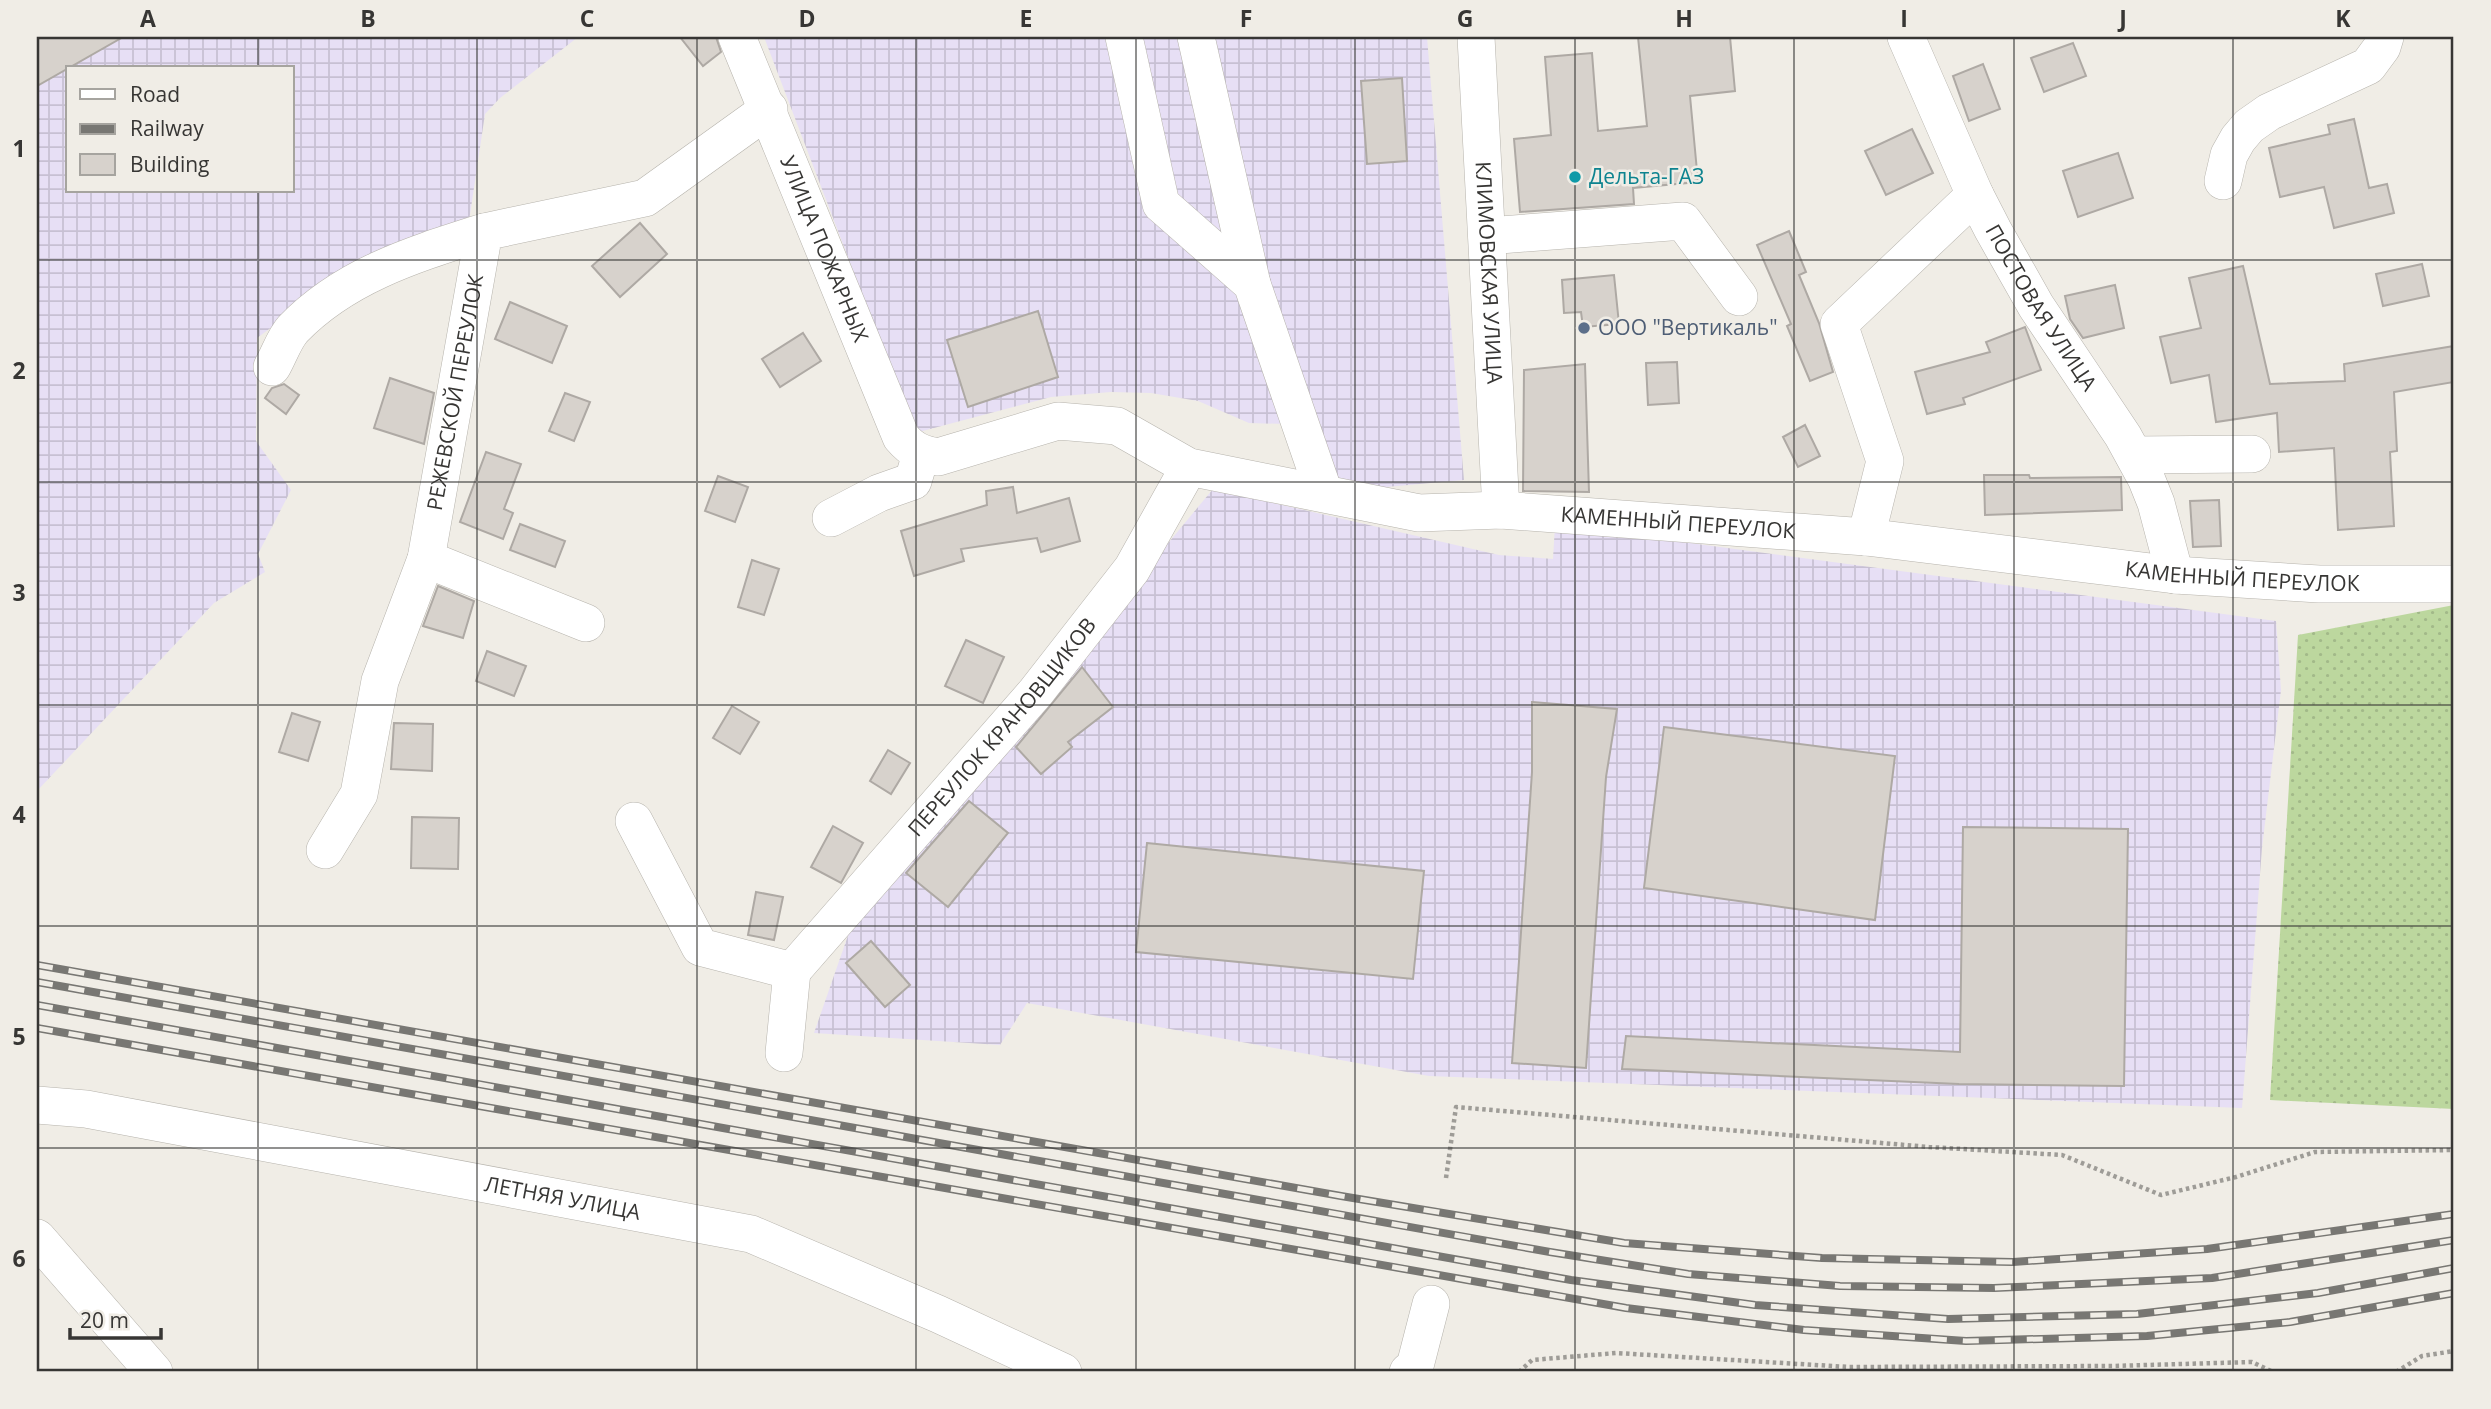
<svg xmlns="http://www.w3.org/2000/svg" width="2491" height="1409" viewBox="0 0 2491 1409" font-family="'Open Sans',sans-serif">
	<defs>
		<pattern id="industrial-grid" width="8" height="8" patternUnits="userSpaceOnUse" patternTransform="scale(1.75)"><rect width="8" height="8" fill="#e7dff5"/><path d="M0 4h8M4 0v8" fill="none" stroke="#c7c0d3"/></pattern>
		<pattern id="garden-dots" width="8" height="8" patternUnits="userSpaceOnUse" patternTransform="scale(1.75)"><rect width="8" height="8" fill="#bcd79e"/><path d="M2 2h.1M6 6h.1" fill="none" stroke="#a2b989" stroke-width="1.8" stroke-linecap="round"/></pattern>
	</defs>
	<rect width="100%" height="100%" fill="#f0ede6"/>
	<g fill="url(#industrial-grid)" fill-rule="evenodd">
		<path d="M37,37H578L500,98L485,114L469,221L340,277L257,338L256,441L291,490L258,554L265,572L214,603L37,791ZM68,68H292V191H68Z"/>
		<polygon points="764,37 1427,37 1464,480 1353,490 1310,475 1285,424 1249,423 1198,401 1151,393 1111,392 1051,397 915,433"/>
		<polygon points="1213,489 1499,555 1553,559 1555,525 2276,621 2281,690 2262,848 2242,1108 1429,1076 1027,1003 1000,1045 814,1033 852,924"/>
	</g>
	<polygon fill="url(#garden-dots)" points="2454,605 2454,1109 2270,1100 2298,635"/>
	<g fill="#d7d2cc" stroke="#aea9a4" stroke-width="2">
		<polygon points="37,37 123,37 37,86"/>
		<polygon points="680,37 716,37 721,52 703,66"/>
		<polygon points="1638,37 1730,37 1735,91 1690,96 1698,182 1633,188 1634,204 1520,212 1514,139 1551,135 1545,57 1592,53 1598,131 1647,126"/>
		<polygon points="2073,43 2086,76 2044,92 2031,58"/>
		<polygon points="1983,64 2000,109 1969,121 1953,76"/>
		<polygon points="1402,78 1407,161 1367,164 1361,81"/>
		<polygon points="2354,119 2369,188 2387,184 2394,213 2334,228 2324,187 2280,197 2269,148 2330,134 2328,125"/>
		<polygon points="1912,129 1933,173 1886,195 1865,151"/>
		<polygon points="2118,153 2133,198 2078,217 2063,171"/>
		<polygon points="640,223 667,254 620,297 592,266"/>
		<polygon points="1789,231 1806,272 1799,275 1819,323 1833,372 1810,381 1787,326 1791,324 1757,245"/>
		<polygon points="2422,264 2429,296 2383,306 2376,274"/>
		<polygon points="2243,266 2270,384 2345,381 2344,364 2454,346 2454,382 2394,392 2397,451 2390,452 2394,526 2338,530 2334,448 2279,452 2277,413 2216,422 2209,375 2171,383 2160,337 2201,328 2189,278"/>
		<polygon points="1614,275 1619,324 1583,327 1581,312 1564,313 1562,280"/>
		<polygon points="2115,285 2124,328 2083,338 2070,319 2065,296"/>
		<polygon points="510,302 567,326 552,363 495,339"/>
		<polygon points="1038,311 1058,377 968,407 947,340"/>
		<polygon points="2025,327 2041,370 1963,398 1965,404 1927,414 1915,372 1990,352 1986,342"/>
		<polygon points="803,333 821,361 780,387 762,359"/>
		<polygon points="1677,362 1679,403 1648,405 1646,363"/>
		<polygon points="1585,364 1589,492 1523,491 1524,370"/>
		<polygon points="390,378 434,393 424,444 374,428"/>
		<polygon points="284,384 299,395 286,414 265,398 272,388"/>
		<polygon points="565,393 590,402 574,441 549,431"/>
		<polygon points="1805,425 1820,456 1798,467 1783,437"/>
		<polygon points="486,452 521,464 504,509 513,513 503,539 460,522"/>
		<polygon points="1984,475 2029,475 2030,478 2121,477 2122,510 1985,515"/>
		<polygon points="718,476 748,487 735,522 705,511"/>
		<polygon points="1013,487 1017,513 1069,498 1080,541 1041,552 1037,538 961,549 964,561 914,576 901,531 987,505 986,491"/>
		<polygon points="2219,500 2221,546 2193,547 2190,501"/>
		<polygon points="520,524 565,541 555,567 510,550"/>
		<polygon points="752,560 779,569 764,615 738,607"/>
		<polygon points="438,586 474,601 463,638 423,626"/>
		<polygon points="966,640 1004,657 983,703 945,686"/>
		<polygon points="487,651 526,666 514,696 476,681"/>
		<polygon points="1082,667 1113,707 1068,742 1072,747 1041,774 1016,747"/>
		<polygon points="1532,702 1617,709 1606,777 1586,1068 1512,1063 1532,772"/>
		<polygon points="732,706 759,722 740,754 713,738"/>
		<polygon points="292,713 320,722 308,761 279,752"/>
		<polygon points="394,723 433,724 432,771 391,769"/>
		<polygon points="1664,727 1895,756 1875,920 1644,888"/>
		<polygon points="888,750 910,763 891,794 870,781"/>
		<polygon points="969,801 1008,833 948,907 906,873"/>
		<polygon points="412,817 459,818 458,869 411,868"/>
		<polygon points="833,826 863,843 841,883 811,867"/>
		<polygon points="1963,827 2128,829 2124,1086 1959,1084 1622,1069 1626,1036 1960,1052"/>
		<polygon points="1147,843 1424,871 1413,979 1136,952"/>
		<polygon points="756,892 783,897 774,940 748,935"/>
		<polygon points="871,941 910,985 885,1007 846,963"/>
	</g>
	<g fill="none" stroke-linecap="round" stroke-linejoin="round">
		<g stroke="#b6b3ac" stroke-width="38">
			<g id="minor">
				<path id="s1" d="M737,37L901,437C912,450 921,454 938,457L1058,421L1117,426L1189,467L1419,513L1501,510L1866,537L2175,575L2319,584H2454"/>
				<polyline points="1124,37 1161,204 1252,284 1324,493"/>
				<polyline points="1196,37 1252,284"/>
				<path id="s2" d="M1476,37L1501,510"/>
				<path id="s3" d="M1906,37L1975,195L1993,230L2036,306L2123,436L2146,478L2156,503L2175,575"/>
				<polyline points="2223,181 2229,155 2238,139 2249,126 2269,112 2368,66 2382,47 2385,37"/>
				<polyline points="1487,236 1683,221 1739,297"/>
				<path d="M272,367C279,355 284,339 293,329C345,275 415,254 484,232"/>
				<polyline points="2134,455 2252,454"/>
				<polyline points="831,518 879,493 913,481 921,454"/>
				<polyline points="1866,537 1885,461 1839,324 1975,195"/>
				<polyline points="426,559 586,623"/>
				<polyline points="634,821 700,947 792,971 784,1053"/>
				<path id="s4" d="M325,850L359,794L380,681L426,559L484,232L645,198L769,109"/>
				<path id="s5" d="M792,971L1036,692L1132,569L1189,467"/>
				<path id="s6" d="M37,1105L86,1109L751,1234L938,1314L1063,1372"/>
				<polyline points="37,1238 154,1372"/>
				<polyline points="1408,1372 1415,1366 1431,1304"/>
			</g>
		</g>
		<g stroke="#9e9c97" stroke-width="4.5" stroke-dasharray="3.5 3.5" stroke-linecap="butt">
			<polyline points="1446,1178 1456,1107 1929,1147 2062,1155 2161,1195 2236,1177 2315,1152 2454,1150"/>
			<polyline points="1519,1372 1532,1360 1616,1353 1849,1367 2113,1366 2252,1362 2273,1372"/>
			<polyline points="2396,1372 2422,1356 2454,1351"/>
		</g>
		<use href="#minor" stroke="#fff" stroke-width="37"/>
		<g stroke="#787773" stroke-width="8">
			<g id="rail">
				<polyline points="37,965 1341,1196 1624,1243 1822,1258 2013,1262 2207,1249 2454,1214"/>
				<polyline points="37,982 1550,1252 1688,1274 1840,1286 1994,1288 2212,1278 2454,1240"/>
				<polyline points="37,1005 1571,1280 1755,1305 1948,1319 2137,1314 2318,1293 2454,1268"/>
				<polyline points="37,1028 1626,1308 1804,1330 1966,1341 2147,1336 2290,1322 2454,1293"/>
			</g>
		</g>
		<use href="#rail" stroke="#f0ede6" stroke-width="5" stroke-dasharray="16" stroke-linecap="butt"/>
	</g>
	<path fill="none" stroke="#373634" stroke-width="2" stroke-opacity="0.55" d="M258,37V68M477,37V1372M697,37V1372M916,37V1372M1136,37V1372M1355,37V1372M1575,37V1372M1794,37V1372M2014,37V1372M2233,37V1372M258,191V1372M37,260H2454M37,482H2454M37,705H2454M37,926H2454M37,1148H2454"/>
	<circle fill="#0f9aa8" stroke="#f0ede6" stroke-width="2.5" cx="1575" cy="177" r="7"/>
	<circle fill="#5c6f8a" stroke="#f0ede6" stroke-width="2.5" cx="1584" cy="328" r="7"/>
	<g text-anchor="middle" stroke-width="5" stroke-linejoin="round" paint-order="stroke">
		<g font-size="21" fill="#0d838f" stroke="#f0ede6" text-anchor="start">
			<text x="1589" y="184">Дельта-ГАЗ</text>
		</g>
		<g font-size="21" fill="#373634" stroke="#f0ede6">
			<text dy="7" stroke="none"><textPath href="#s1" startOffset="229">УЛИЦА ПОЖАРНЫХ</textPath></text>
			<text dy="7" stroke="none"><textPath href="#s2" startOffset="236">КЛИМОВСКАЯ УЛИЦА</textPath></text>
			<text dy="7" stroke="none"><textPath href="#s3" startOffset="303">ПОСТОВАЯ УЛИЦА</textPath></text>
			<text dy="7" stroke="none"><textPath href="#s4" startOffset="480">РЕЖЕВСКОЙ ПЕРЕУЛОК</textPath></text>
			<text dy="7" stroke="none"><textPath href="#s1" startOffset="1237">КАМЕННЫЙ ПЕРЕУЛОК</textPath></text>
			<text dy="7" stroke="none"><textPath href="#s1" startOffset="1804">КАМЕННЫЙ ПЕРЕУЛОК</textPath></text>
			<text dy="7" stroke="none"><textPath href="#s5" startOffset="322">ПЕРЕУЛОК КРАНОВЩИКОВ</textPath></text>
			<text dy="7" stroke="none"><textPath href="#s6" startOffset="534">ЛЕТНЯЯ УЛИЦА</textPath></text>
		</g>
		<g font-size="21" fill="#4e5e75" stroke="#f0ede6" text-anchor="start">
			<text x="1598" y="335">ООО "Вертикаль"</text>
		</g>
	</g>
	<rect width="2491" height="1409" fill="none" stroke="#f0ede6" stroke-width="77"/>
	<rect x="66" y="66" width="228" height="126" fill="#f0ede6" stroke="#a6a49f" stroke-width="2"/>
	<rect x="80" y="89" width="35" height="10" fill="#ffffff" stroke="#a6a49f" stroke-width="2"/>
	<text x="130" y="102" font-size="21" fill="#373634">Road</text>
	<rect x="80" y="124" width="35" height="10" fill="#787773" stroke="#a6a49f" stroke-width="2"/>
	<text x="130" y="136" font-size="21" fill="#373634">Railway</text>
	<rect x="80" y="154" width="35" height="21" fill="#d7d2cc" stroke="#a6a49f" stroke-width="2"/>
	<text x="130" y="172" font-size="21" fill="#373634">Building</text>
	<path d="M70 1328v10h91v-10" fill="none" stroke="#373634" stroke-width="3.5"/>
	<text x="80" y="1328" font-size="21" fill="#373634" stroke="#f0ede6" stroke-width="5" paint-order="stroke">20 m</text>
	<rect x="38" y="38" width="2414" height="1332" fill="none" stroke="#373634" stroke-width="2.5"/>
	<g font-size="23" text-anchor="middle" font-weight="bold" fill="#373634">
		<text x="148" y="27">A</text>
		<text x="368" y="27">B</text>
		<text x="587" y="27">C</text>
		<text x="807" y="27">D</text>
		<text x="1026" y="27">E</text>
		<text x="1246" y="27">F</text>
		<text x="1465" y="27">G</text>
		<text x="1684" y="27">H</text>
		<text x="1904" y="27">I</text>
		<text x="2123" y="27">J</text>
		<text x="2343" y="27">K</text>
		<text x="19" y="157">1</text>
		<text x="19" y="379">2</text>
		<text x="19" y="601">3</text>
		<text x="19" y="823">4</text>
		<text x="19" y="1045">5</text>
		<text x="19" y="1267">6</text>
	</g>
</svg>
